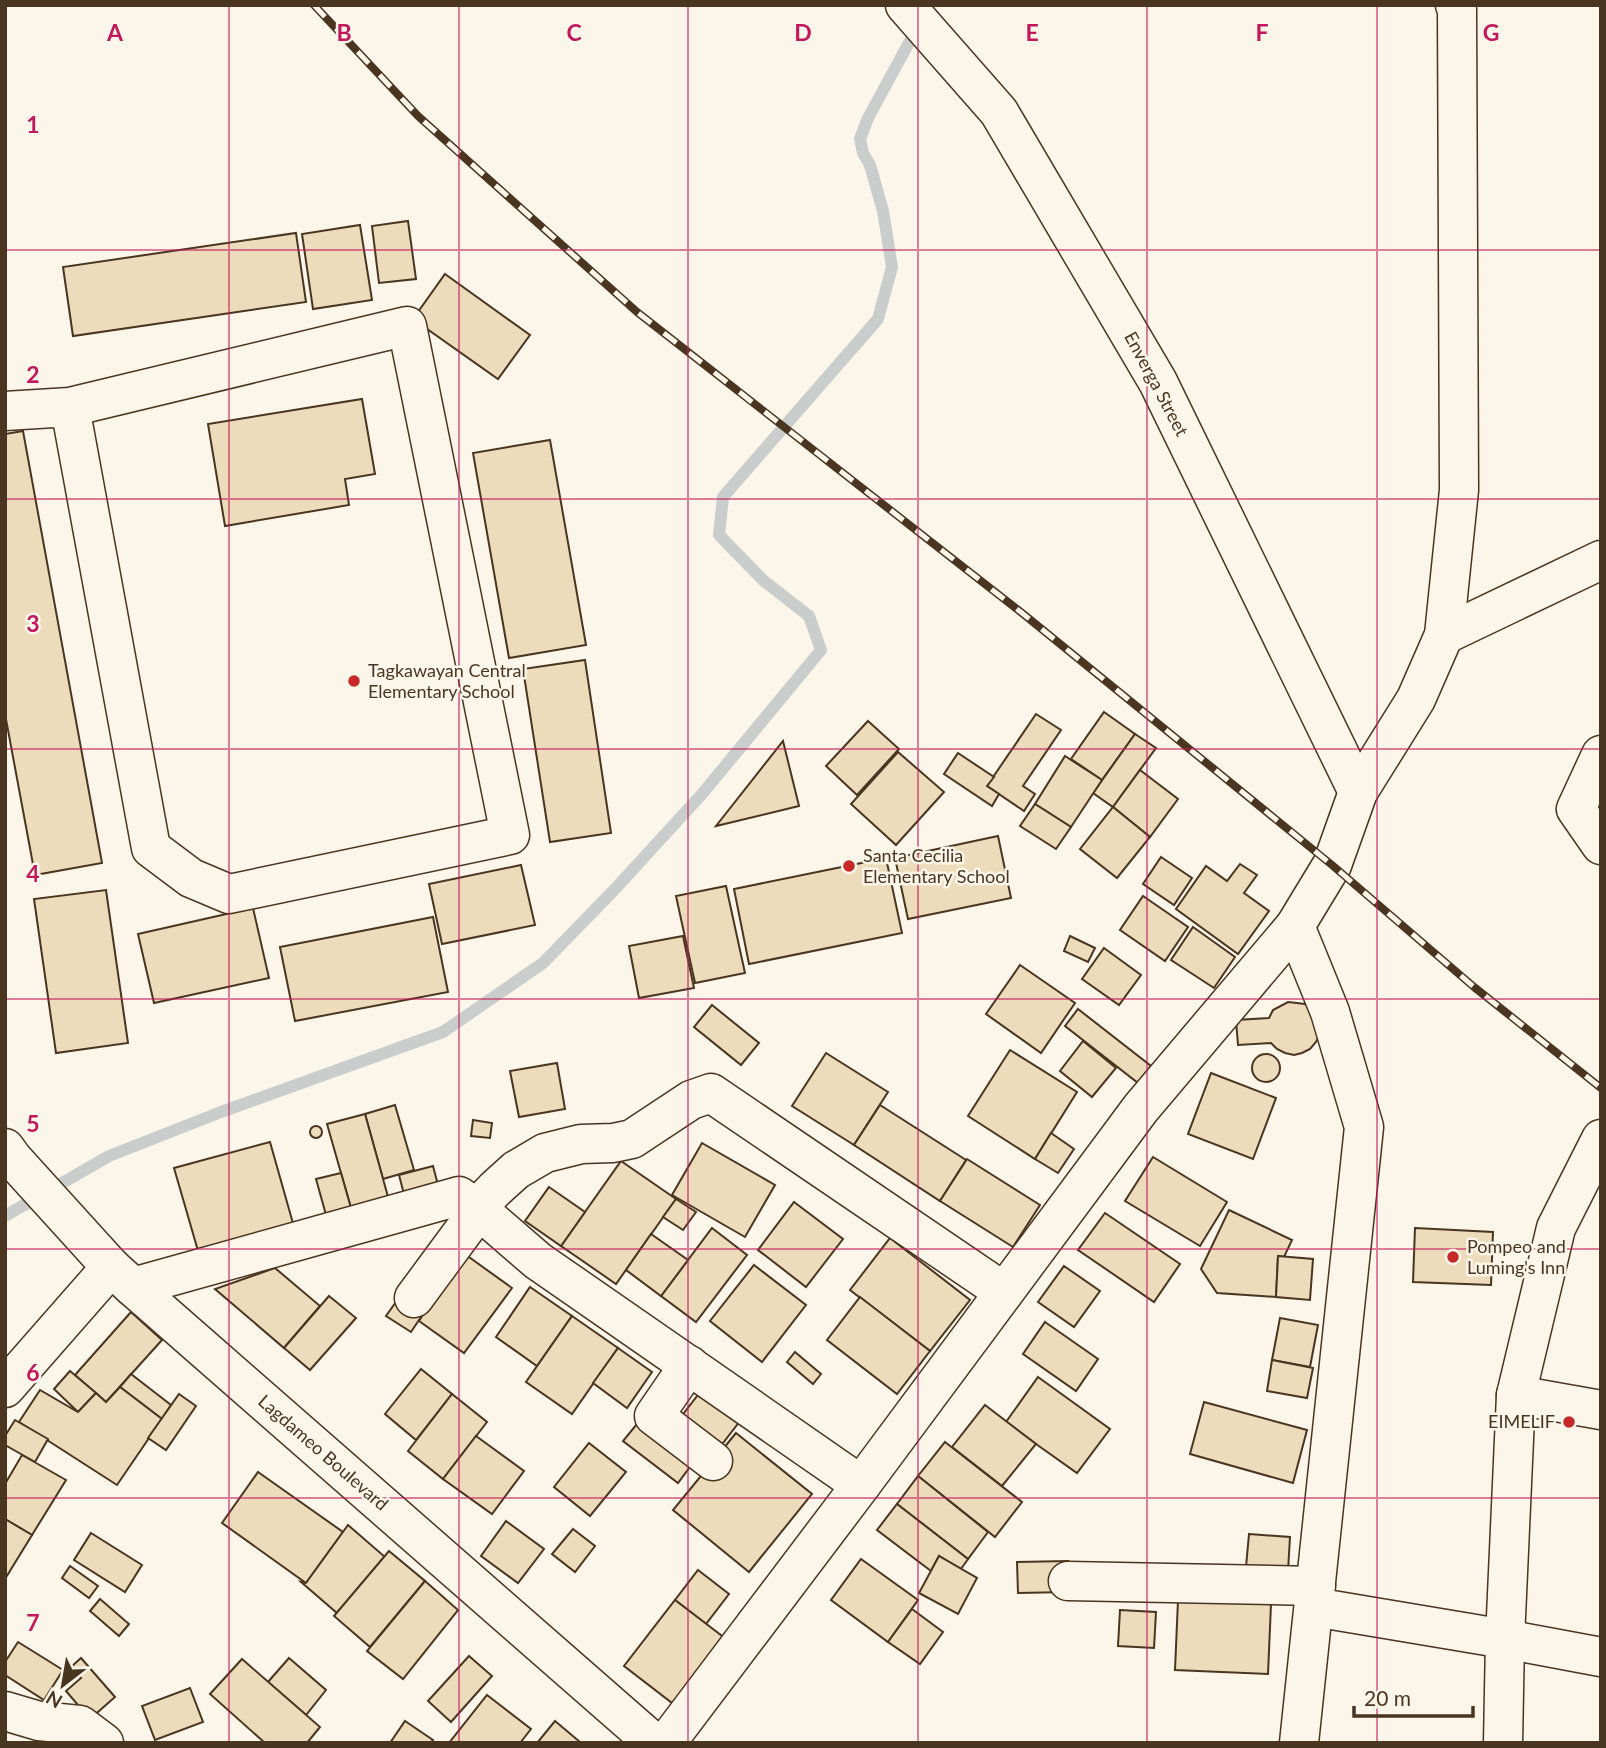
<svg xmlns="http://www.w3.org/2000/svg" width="1606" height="1748" viewBox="0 0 1606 1748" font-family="Lato,sans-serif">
	<rect width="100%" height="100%" fill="#fbf6e9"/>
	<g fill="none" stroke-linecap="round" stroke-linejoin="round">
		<polyline stroke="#c9cecd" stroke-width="12" points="5,1216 109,1156 221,1112 443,1032 543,963 615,889 702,794 821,650 809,616 764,581 719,535 723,497 878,319 892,267 883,211 870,165 863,153 860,139 868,118 917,28"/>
	</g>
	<g fill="#ecdcbc" stroke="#4a3520" stroke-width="2">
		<polygon points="408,221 416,279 379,283 372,226"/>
		<polygon points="360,225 372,300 313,309 302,234"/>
		<polygon points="296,233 306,302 73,336 63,267"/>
		<polygon points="445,274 530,335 498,379 413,319"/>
		<polygon points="362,399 375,474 345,479 349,505 225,526 208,424"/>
		<polygon points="23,431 102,863 35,875 5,714 5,434"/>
		<polygon points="550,440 586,645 509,658 473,453"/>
		<polygon points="585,660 611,833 550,842 523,669"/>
		<polygon points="1104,712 1135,734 1102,780 1071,759"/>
		<polygon points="1036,714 1061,730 1023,786 1035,794 1024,811 987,786"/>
		<polygon points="868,721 899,749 857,795 826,766"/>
		<polygon points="1135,734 1156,748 1113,807 1093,793"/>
		<polygon points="783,741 799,806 716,826"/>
		<polygon points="898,752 944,792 896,845 851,804"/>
		<polygon points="958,753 994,777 987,786 999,794 992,806 944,774"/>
		<polygon points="1065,756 1102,780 1071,827 1035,804"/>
		<polygon points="1140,770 1178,799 1150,837 1113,807"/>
		<polygon points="1035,804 1071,827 1056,849 1020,826"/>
		<polygon points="1113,807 1150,837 1117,878 1080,849"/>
		<polygon points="998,836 1011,898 908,919 895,858"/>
		<polygon points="1161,857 1192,878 1174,905 1143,884"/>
		<polygon points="886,858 902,933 749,964 734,889"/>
		<polygon points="1240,864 1257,875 1244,893 1269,911 1238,954 1176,909 1206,866 1227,881"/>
		<polygon points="521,865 535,925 442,944 429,884"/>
		<polygon points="726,886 745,973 695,983 676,896"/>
		<polygon points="106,890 128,1043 56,1053 34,899"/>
		<polygon points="1143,896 1188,927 1165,961 1120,930"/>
		<polygon points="253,908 269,978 154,1003 138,934"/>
		<polygon points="433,917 448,992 295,1021 280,947"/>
		<polygon points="1193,927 1235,957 1214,988 1171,960"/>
		<polygon points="683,936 694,988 639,998 629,946"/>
		<polygon points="1070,936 1095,948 1088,962 1064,951"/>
		<polygon points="1104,948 1141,975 1119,1005 1082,979"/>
		<polygon points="1020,965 1075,1003 1041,1053 986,1014"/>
		<polygon points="1288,1002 1305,1004 1312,1010 1320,1034 1316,1042 1310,1049 1302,1053 1294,1055 1285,1053 1277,1049 1271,1043 1238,1045 1236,1020 1269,1018 1273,1010"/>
		<polygon points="712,1005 759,1043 741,1065 694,1027"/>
		<polygon points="1078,1009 1151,1066 1138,1083 1065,1026"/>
		<polygon points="1083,1041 1116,1068 1092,1097 1060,1071"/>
		<polygon points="1010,1050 1077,1092 1035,1159 968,1116"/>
		<polygon points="826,1053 888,1092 854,1145 792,1106"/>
		<circle cx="1266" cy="1068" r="14"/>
		<polygon points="557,1063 565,1109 519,1117 510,1071"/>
		<polygon points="1211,1073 1276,1098 1253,1159 1188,1134"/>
		<polygon points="395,1105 414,1170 383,1179 365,1114"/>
		<polygon points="880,1105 966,1160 940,1201 854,1145"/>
		<polygon points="365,1114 390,1204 353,1215 327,1124"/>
		<polygon points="473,1120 492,1123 490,1138 471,1136"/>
		<circle cx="316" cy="1132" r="6"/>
		<polygon points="1051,1133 1074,1149 1058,1173 1035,1159"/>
		<polygon points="270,1142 298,1241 203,1268 174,1168"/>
		<polygon points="702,1143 775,1185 745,1237 672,1195"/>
		<polygon points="1153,1157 1227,1202 1200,1246 1125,1201"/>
		<polygon points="967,1159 1040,1205 1013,1247 940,1201"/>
		<polygon points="621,1161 676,1199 616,1284 561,1246"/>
		<polygon points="433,1166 439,1189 405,1198 399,1175"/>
		<polygon points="341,1173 353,1215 328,1222 316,1179"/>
		<polygon points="549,1187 585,1212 561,1246 525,1221"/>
		<polygon points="676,1199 696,1212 683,1230 663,1217"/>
		<polygon points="794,1202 843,1239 806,1287 758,1250"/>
		<polygon points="1229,1210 1292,1240 1284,1257 1278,1256 1276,1297 1217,1293 1201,1269"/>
		<polygon points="1105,1213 1180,1264 1154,1302 1078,1250"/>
		<polygon points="712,1228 747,1255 696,1322 661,1296"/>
		<polygon points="1415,1228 1493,1232 1491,1285 1413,1282"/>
		<polygon points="651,1234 688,1260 661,1296 626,1270"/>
		<polygon points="890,1238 970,1300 930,1351 850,1290"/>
		<polygon points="462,1252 512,1288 464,1353 419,1321"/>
		<polygon points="1278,1256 1313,1259 1310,1300 1276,1297"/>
		<polygon points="754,1265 806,1305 762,1362 710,1321"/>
		<polygon points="1064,1266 1100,1291 1074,1327 1038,1302"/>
		<polygon points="275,1268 320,1306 284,1348 215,1289"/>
		<polygon points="530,1287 572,1316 537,1366 496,1337"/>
		<polygon points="403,1292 427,1308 411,1332 386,1316"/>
		<polygon points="329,1296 356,1318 310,1370 284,1348"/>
		<polygon points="860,1297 930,1351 897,1394 827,1340"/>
		<polygon points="131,1312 162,1340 106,1402 75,1375"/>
		<polygon points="572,1316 618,1348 572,1414 526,1382"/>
		<polygon points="1280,1318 1318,1325 1310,1367 1272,1360"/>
		<polygon points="1045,1322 1098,1359 1076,1391 1023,1354"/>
		<polygon points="618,1348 652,1372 627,1408 593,1383"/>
		<polygon points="795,1352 821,1374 813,1384 787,1362"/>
		<polygon points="1272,1360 1313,1368 1307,1398 1267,1391"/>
		<polygon points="421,1369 452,1394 416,1440 385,1414"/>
		<polygon points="70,1371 96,1393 78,1412 54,1389"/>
		<polygon points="131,1374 171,1405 162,1419 120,1387"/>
		<polygon points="1038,1377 1110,1429 1077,1473 1036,1444 1006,1422"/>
		<polygon points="120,1387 162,1419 117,1485 19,1422 40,1390 78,1412 96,1393 106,1402"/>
		<polygon points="701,1391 740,1421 716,1452 677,1422"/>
		<polygon points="179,1394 196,1406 166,1450 148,1438"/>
		<polygon points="452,1394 487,1422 443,1479 408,1451"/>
		<polygon points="1204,1402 1307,1430 1293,1483 1190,1454"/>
		<polygon points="985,1405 1036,1444 1002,1486 952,1447"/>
		<polygon points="641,1419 695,1460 678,1483 623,1441"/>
		<polygon points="15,1420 48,1439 35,1462 5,1445 5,1436"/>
		<polygon points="736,1433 812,1494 749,1572 673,1510"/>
		<polygon points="476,1436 524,1471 492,1514 443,1479"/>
		<polygon points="945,1442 1022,1502 995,1537 918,1476"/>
		<polygon points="589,1443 626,1472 590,1516 554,1487"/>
		<polygon points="22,1455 66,1480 32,1535 5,1519 5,1484"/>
		<polygon points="258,1472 343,1532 306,1583 222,1523"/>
		<polygon points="918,1476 988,1532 968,1559 897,1504"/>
		<polygon points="897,1504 968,1559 961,1569 939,1556 931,1571 877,1530"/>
		<polygon points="5,1519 32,1535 5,1579"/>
		<polygon points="506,1521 544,1549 518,1583 481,1556"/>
		<polygon points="348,1525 385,1557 337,1613 301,1582 306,1583"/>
		<polygon points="573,1529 595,1546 575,1572 552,1554"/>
		<polygon points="91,1533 142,1565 125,1592 74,1560"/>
		<polygon points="1249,1534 1290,1537 1288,1571 1246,1567"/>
		<polygon points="389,1551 425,1581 370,1647 334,1616"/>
		<polygon points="939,1556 977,1578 958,1614 919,1593"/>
		<polygon points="861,1559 918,1600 888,1642 831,1600"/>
		<polygon points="1068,1561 1068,1592 1018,1593 1017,1562"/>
		<polygon points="70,1566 98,1586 89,1598 62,1578"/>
		<polygon points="698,1570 729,1594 706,1624 675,1600"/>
		<polygon points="425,1581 458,1610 403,1679 367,1651"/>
		<polygon points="100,1599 129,1624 119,1636 90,1611"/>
		<polygon points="675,1600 726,1639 676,1706 624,1666"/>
		<polygon points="1178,1600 1271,1604 1268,1674 1175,1670"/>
		<polygon points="912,1609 943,1632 920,1664 888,1642"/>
		<polygon points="1120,1610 1156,1612 1154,1648 1118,1646"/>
		<polygon points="18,1642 63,1670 44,1700 5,1675 5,1662"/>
		<polygon points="469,1656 492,1676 451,1722 428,1701"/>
		<polygon points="81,1658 115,1697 90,1719 66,1691 81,1678 71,1667"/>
		<polygon points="289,1658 326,1690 306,1715 268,1682"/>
		<polygon points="242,1659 320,1727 307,1743 265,1743 210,1694"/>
		<polygon points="190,1688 203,1722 155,1740 142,1706"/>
		<polygon points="487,1695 531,1729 520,1743 449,1743"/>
		<polygon points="405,1721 433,1740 431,1743 390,1743"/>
		<polygon points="555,1721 580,1742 579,1743 537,1743"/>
	</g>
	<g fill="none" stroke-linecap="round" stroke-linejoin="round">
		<g stroke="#4a3520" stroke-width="41">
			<g id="minor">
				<polyline points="905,5 999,112 1158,382 1358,792"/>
				<polyline points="5,411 70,407 407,326 510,835 229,894 191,878 151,848 70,407"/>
				<polyline points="1444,635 1601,560"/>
				<polyline points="1601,755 1576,809 1601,845"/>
				<polyline points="1295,926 1330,1012 1364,1127 1299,1743"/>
				<polyline points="133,1287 459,1196 479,1210 538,1261 861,1485"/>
				<polyline points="414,1298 473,1218 476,1209 495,1189 516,1170 545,1153 581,1144 613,1143 632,1139 691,1100 711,1093 1004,1292"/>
				<polyline points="689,1365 654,1416 713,1461"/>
				<polyline points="5,1388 111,1267"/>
				<polyline points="1516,1395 1601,1410"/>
				<polyline points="1068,1581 1316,1586"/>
				<polyline points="1314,1607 1505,1639 1601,1657"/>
				<polyline points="5,1711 39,1721 80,1725 104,1743"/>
				<polyline points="1503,1743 1505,1639 1516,1395 1556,1228 1601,1139"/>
			</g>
		</g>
		<g stroke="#4a3520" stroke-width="41">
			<g id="major">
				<polyline points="5,1148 13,1159 111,1267 133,1287 654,1743"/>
				<polyline points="666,1743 861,1485 1141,1108 1295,926 1332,865 1358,792 1416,699 1444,635 1459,490 1457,9 1455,5"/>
			</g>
		</g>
		<use href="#minor" stroke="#fbf6e9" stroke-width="38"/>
		<use href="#major" stroke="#fbf6e9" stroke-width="38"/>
		<g stroke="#4a3520" stroke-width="8">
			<polyline id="rail" points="314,5 418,116 637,312 1022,613 1332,865 1474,987 1601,1088"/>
		</g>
		<use href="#rail" stroke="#fbf6e9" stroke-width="5" stroke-dasharray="16" stroke-linecap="butt"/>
	</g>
	<path fill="none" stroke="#c2185b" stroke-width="2" stroke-opacity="0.55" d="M229,5V1743M459,5V1743M688,5V1743M918,5V1743M1147,5V1743M1377,5V1743M5,250H1601M5,499H1601M5,749H1601M5,999H1601M5,1249H1601M5,1498H1601"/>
	<g fill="#c62828" stroke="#fbf6e9" stroke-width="2.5">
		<circle cx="354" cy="681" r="7"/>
		<circle cx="849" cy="866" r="7"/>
		<circle cx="1453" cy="1257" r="7"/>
		<circle cx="1569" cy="1422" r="7"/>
	</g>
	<g text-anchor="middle" stroke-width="5" stroke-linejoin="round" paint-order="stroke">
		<g font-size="18" fill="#4a3520" stroke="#fbf6e9">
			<text transform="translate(1156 384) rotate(62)" y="6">Enverga Street</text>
			<text transform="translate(323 1453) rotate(41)" y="6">Lagdameo Boulevard</text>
		</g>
		<g font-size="18" fill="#4a3520" stroke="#fbf6e9" text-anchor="start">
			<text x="368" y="677">Tagkawayan Central<tspan x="368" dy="21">Elementary School</tspan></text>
			<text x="863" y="862">Santa Cecilia<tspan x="863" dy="21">Elementary School</tspan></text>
			<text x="1467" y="1253">Pompeo and<tspan x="1467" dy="21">Luming's Inn</tspan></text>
			<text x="1555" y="1428" text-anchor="end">EIMELIF</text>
		</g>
	</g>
	<g font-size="23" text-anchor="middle" font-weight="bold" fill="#c2185b" stroke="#fbf6e9" stroke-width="5" stroke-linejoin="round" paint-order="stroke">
		<text x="115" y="41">A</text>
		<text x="344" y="41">B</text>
		<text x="574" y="41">C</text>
		<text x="803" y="41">D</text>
		<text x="1032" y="41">E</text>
		<text x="1262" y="41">F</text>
		<text x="1491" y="41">G</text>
		<text x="33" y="133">1</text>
		<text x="33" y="383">2</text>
		<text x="33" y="632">3</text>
		<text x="33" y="882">4</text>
		<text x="33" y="1132">5</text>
		<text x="33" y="1381">6</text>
		<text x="33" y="1631">7</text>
	</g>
	<rect width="1606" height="1748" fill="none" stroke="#4a3520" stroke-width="14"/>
	<g transform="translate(63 1685) rotate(211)" stroke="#fbf6e9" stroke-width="5" paint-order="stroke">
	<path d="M0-5L12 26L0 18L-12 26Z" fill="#4a3520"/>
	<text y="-10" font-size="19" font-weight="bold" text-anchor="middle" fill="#4a3520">N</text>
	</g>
	<path d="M1354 1706v10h119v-10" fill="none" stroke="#4a3520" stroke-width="3.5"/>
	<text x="1364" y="1706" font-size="21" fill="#4a3520" stroke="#fbf6e9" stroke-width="5" paint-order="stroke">20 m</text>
</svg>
